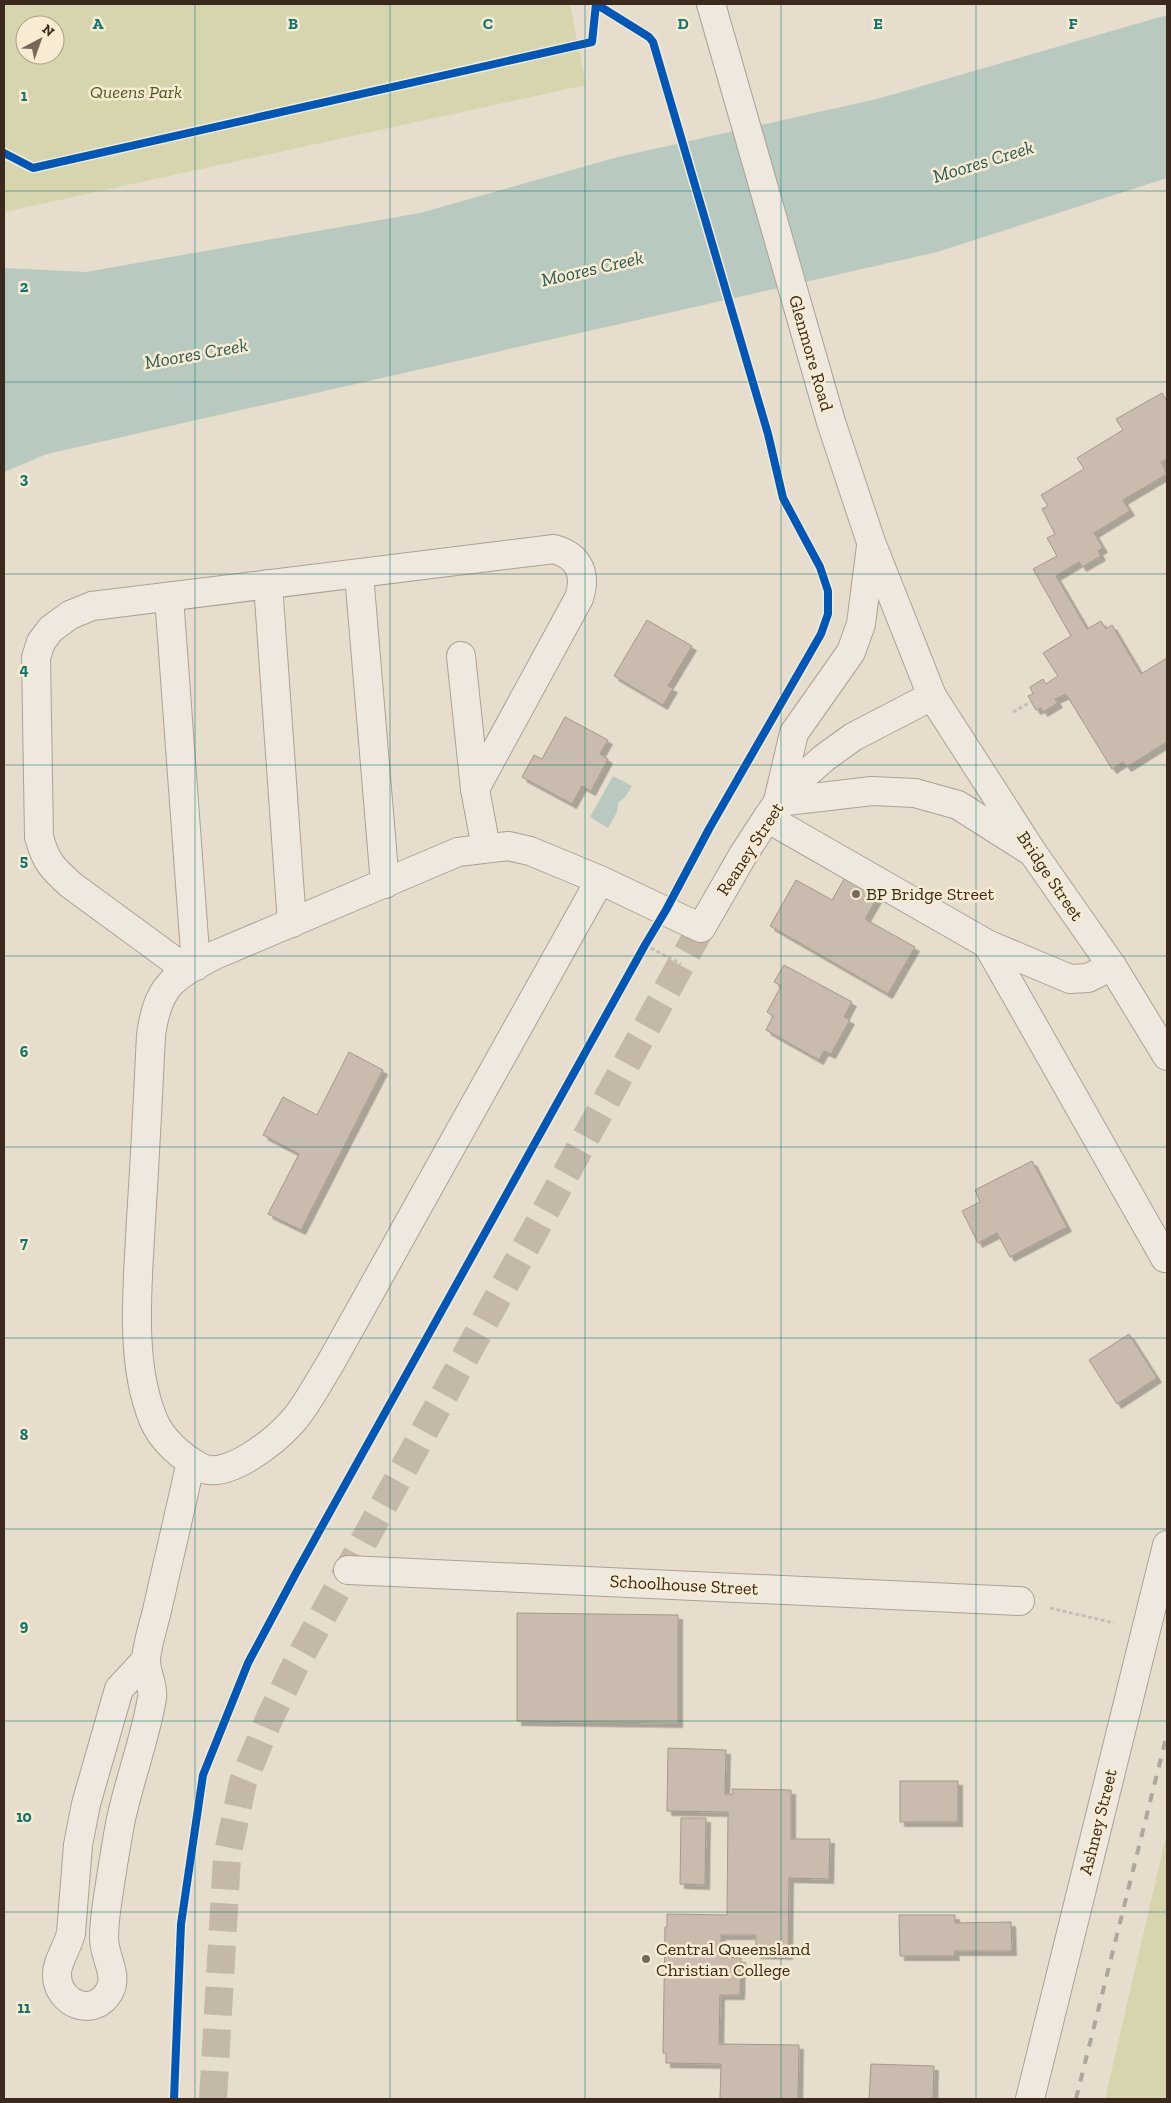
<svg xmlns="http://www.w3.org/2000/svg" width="1171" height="2103" viewBox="0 0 1171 2103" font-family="'Zilla Slab',serif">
	<defs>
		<filter id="shadow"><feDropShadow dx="4.5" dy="4.5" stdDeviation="0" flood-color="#0004"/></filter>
	</defs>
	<rect width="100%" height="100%" fill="#e6ddcc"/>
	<g fill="#d6d5ae" fill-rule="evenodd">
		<path d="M4,4H570L586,85L4,212ZM25,25H55V55H25Z"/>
		<polygon points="1167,1832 1167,2099 1105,2099"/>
	</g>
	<g fill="#b8cabf">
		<polygon points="1167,15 1167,178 937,252 47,454 4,472 4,268 86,272 420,213 618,157 877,99"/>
		<polygon points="613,776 632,786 625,797 618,803 617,812 608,828 590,817"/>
	</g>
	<g fill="#c9bbad" stroke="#a6988b" filter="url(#shadow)">
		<polygon points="1162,393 1167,401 1167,459 1161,462 1167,474 1123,500 1130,511 1094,533 1103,548 1098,551 1101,556 1082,567 1079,562 1056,576 1087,629 1101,621 1106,629 1112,625 1141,674 1167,658 1167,742 1127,767 1123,762 1112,769 1066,694 1055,699 1058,703 1043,712 1041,708 1036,710 1028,696 1033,694 1030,687 1043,679 1046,684 1058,676 1043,653 1071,636 1033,569 1057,556 1047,538 1055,534 1042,509 1048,506 1041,495 1084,469 1077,458 1123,430 1116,419"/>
		<polygon points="647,620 692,646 668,686 673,688 663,705 614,676"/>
		<polygon points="565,717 608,740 600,754 608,759 591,791 582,786 572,804 522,777 534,755 542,759"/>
		<polygon points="851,867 884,886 865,919 915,947 888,994 770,926 796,880 832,900"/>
		<polygon points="784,965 852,1002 844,1017 850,1020 831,1054 824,1051 819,1060 766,1030 773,1016 767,1012 781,986 774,982"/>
		<polygon points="349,1052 383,1070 301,1230 268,1214 299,1154 263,1135 283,1097 317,1115"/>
		<polygon points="1032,1161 1067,1227 1010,1257 997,1233 978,1243 962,1211 980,1202 975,1190"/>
		<polygon points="1129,1334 1157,1378 1117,1404 1089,1360"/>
		<polygon points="517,1613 678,1615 678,1723 517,1721"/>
		<polygon points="668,1748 726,1750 725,1794 733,1794 732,1789 791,1790 791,1839 830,1839 829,1879 789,1878 788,1955 756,1954 756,1935 721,1935 721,1957 741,1958 740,1995 720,1995 719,2044 799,2045 798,2099 720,2099 721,2064 666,2063 666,2053 663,2053 665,1927 667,1927 667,1914 727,1915 728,1812 667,1811"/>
		<rect x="900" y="1781" width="58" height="41"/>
		<polygon points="681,1818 706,1818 705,1885 680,1884"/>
		<polygon points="899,1915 955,1915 955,1923 1011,1922 1012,1951 954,1951 955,1956 900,1956"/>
		<polygon points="871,2064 934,2066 933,2099 869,2099"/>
	</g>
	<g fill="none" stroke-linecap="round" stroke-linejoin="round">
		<polyline stroke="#c4b9a9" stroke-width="28" stroke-dasharray="28 14" stroke-linecap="butt" points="213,2099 227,1857 243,1782 270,1717 294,1668 701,928"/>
		<g stroke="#aba296" stroke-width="30">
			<g id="minor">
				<polyline points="711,4 831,422 871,542 932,696 1033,853 1112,966 1167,1056"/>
				<polyline points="359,574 385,884"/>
				<polyline points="268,584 292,923"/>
				<polyline points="169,597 196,966"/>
				<polyline points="461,656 475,789 486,848"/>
				<polyline points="778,801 794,733 851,652 861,624 871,546"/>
				<polyline points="778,802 872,791 915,793 958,805 1027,849"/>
				<polyline points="767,818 987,944"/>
				<path d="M600,880L530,851L508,846L458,852L215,955C173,977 158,985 151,1035C148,1097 145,1158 141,1220C138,1282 129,1360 153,1419C161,1439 181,1457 200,1467C226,1482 276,1440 293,1421C307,1405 318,1383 330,1364L600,880L701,928L743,855L767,818L778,802L799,780L824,758L853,737L932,696"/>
				<polyline points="1112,966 1088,978 1070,979 987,944 1165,1258"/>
				<path d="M187,970L71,885C52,868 46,862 39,837L36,658L41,642L51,629L70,615L92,606L554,549C579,556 587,574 579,598L475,789"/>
				<polyline points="348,1570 1020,1601"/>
				<path d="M146,1660L119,1689L86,1804L78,1845L71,1933C68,1946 56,1964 57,1975C57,2003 93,2019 109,1992C119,1975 104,1957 104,1938C104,1924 106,1910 108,1897C112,1871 116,1844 121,1819C130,1778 145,1739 152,1698C154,1686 146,1673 146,1661C146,1647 155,1621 158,1606C169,1558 180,1510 191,1462"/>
				<polyline points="1030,2099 1167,1545"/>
			</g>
		</g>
		<g stroke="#c6bfb5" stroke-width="3" stroke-dasharray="4 2.5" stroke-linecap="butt">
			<polyline points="1013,712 1031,702"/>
			<polyline points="645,945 681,964"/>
			<polyline points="1050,1608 1114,1623"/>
		</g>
		<use href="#minor" stroke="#eee8de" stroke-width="28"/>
		<polyline stroke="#ada79e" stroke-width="4" stroke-dasharray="9 9" stroke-linecap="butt" points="1076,2099 1167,1734"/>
		<g stroke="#f7ecd1" stroke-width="11">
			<g id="cycleway">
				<polyline points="4,153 33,168 592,42 596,4"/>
				<polyline points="174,2099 181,1924 203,1775 248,1663 296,1573 645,945 666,910 709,829 821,634 828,614 828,591 820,567 783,498 768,434 653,42 649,37 596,4"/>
			</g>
		</g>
		<use href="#cycleway" stroke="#0057b8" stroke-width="8"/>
	</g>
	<path fill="none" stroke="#0f766e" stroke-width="1" stroke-opacity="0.55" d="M195,4V2099M390,4V2099M585,4V2099M781,4V2099M976,4V2099M4,191H1167M4,382H1167M4,574H1167M4,765H1167M4,956H1167M4,1147H1167M4,1338H1167M4,1529H1167M4,1721H1167M4,1912H1167"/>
	<g fill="#76695a" stroke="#f7ecd1" stroke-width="2">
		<circle cx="856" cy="894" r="5"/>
		<circle cx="646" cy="1959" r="5"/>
	</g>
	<g text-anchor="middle" stroke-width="5" stroke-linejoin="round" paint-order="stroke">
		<g font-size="18" font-style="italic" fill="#4b5722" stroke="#f7ecd1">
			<text x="136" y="98">Queens Park</text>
		</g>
		<g font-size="18" fill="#3a2a1d" stroke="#f7ecd1">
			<text transform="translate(811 353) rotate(74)" y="6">Glenmore Road</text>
			<text transform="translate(750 849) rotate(-57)" y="6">Reaney Street</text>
			<text transform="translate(1050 876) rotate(56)" y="6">Bridge Street</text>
			<text transform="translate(684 1585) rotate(3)" y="6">Schoolhouse Street</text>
			<text transform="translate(1098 1822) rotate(-76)" y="6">Ashney Street</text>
		</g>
		<g font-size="18" fill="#3a2a1d" stroke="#f7ecd1" text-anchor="start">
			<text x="866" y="900">BP Bridge Street</text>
			<text x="656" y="1955">Central Queensland<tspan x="656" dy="21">Christian College</tspan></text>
		</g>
		<g font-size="19" font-style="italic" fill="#2b5a56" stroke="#f7ecd1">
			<text transform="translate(983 161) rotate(-17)" y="7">Moores Creek</text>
			<text transform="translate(592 268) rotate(-13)" y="7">Moores Creek</text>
			<text transform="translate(196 353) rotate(-10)" y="7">Moores Creek</text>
		</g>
	</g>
	<g font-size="16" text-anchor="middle" font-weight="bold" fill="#0f766e" stroke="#f7ecd1" stroke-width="5" stroke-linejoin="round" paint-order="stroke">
		<text x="98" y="29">A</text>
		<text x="293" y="29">B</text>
		<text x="488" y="29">C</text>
		<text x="683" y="29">D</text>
		<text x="878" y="29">E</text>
		<text x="1073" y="29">F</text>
		<text x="24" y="101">1</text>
		<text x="24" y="292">2</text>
		<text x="24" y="484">3</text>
		<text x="24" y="675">4</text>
		<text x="24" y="866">5</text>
		<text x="24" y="1057">6</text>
		<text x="24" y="1248">7</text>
		<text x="24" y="1440">8</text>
		<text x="24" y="1631">9</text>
		<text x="24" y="1822">10</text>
		<text x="24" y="2013">11</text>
	</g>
	<rect width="1171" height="2103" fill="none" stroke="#3a2a1d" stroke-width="10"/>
	<g transform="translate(40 40) rotate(41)"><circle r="24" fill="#f7ecd1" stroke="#ab9e89"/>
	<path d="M0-4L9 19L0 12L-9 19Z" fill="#76695a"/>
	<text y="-8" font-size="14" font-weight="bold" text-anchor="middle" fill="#3a2a1d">N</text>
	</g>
</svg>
